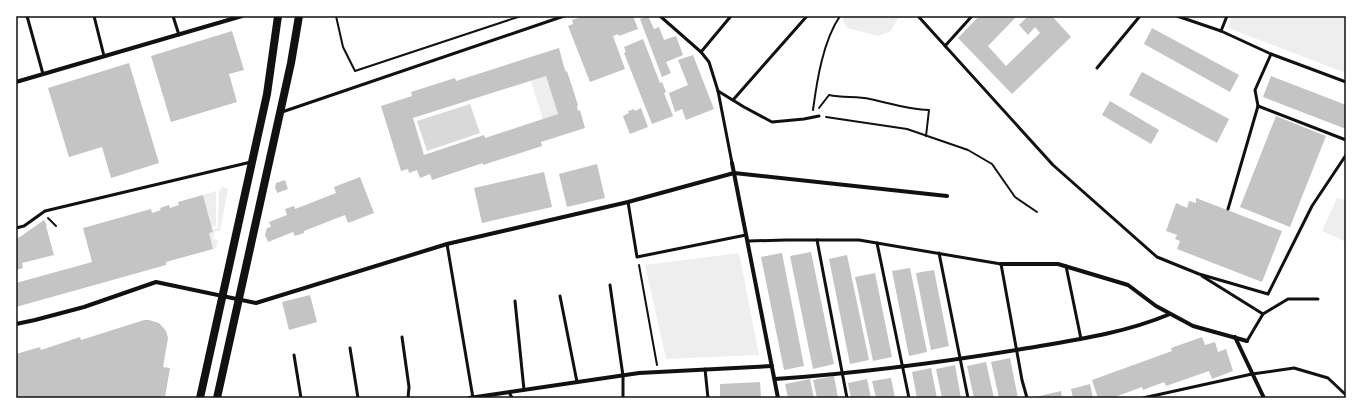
<svg xmlns="http://www.w3.org/2000/svg" width="1362" height="414" viewBox="0 0 1362 414" font-family="Karla,sans-serif">
	<rect width="100%" height="100%" fill="#fff"/>
	<g fill="#eee">
		<polygon points="841,16 899,16 891,31 878,36 847,28"/>
		<polygon points="1232,16 1346,16 1346,73 1228,28"/>
		<polygon points="546,76 558,114 543,119 531,81"/>
		<polygon points="224,187 228,189 220,231 215,231 213,239 218,240 216,248 213,249 209,233 212,230 218,228 219,190 221,190 221,188"/>
		<polygon points="216,191 216,226 212,227 203,195"/>
		<polygon points="1337,198 1346,200 1346,242 1322,231"/>
		<polygon points="739,253 759,355 666,359 645,265"/>
	</g>
	<polygon fill="#d9d9d9" points="470,104 480,133 427,151 417,121"/>
	<g fill="#c4c4c4" fill-rule="evenodd">
		<polygon points="579,16 633,16 638,29 619,36 618,34 613,36 625,69 590,82 568,26 573,24 572,20 578,18"/>
		<polygon points="648,16 654,29 659,27 664,40 676,36 683,55 666,62 671,73 662,77 640,19"/>
		<polygon points="979,16 1017,16 988,46 1006,66 1040,33 1035,27 1028,35 1019,25 1027,17 1026,16 1052,16 1071,37 1012,94 958,38"/>
		<polygon points="1152,28 1239,75 1230,92 1144,44"/>
		<polygon points="232,31 244,70 229,74 237,102 171,122 151,56"/>
		<polygon points="643,39 660,83 662,82 666,92 664,93 673,116 652,124 624,53 626,52 624,47"/>
		<path d="M559,48L564,67L566,72L567,71L578,105L577,106L578,111L580,110L585,128L541,142L542,146L483,165V163L432,180L430,174L420,178L417,170L409,173L408,169L401,171L381,106L412,96L411,92L455,78L456,81ZM546,76L558,114L485,138L484,135L424,155L413,118Z"/>
		<polygon points="693,55 714,109 686,120 682,109 675,112 669,93 688,85 678,60"/>
		<polygon points="129,63 159,163 111,178 102,147 69,157 48,88"/>
		<polygon points="1142,72 1229,119 1217,143 1129,95"/>
		<polygon points="1271,76 1346,105 1346,129 1263,97"/>
		<polygon points="1110,101 1159,130 1151,144 1102,115"/>
		<polygon points="641,108 648,127 630,134 623,116 629,113 628,111 634,109 635,111"/>
		<polygon points="1276,116 1326,136 1290,227 1240,207"/>
		<polygon points="597,164 605,198 567,207 559,174"/>
		<polygon points="544,172 552,207 482,223 474,188"/>
		<polygon points="360,177 374,213 348,223 345,215 304,231 304,233 295,236 293,232 268,242 265,235 267,228 271,227 269,222 287,215 285,209 294,206 295,209 336,193 334,187"/>
		<polygon points="285,180 288,189 277,193 275,187 276,183"/>
		<polygon points="203,195 213,232 209,233 213,249 166,262 166,265 16,307 16,283 92,262 83,228 151,209 152,213 161,210 160,208 169,205 170,208 179,205 178,202"/>
		<polygon points="1196,198 1282,231 1262,282 1177,249 1180,241 1175,239 1177,235 1166,231 1176,203 1187,208 1189,201 1196,203"/>
		<polygon points="44,220 47,225 46,226 54,255 22,263 23,268 16,270 16,238 20,237"/>
		<polygon points="811,252 834,364 813,369 790,256"/>
		<polygon points="782,253 804,366 784,370 761,257"/>
		<polygon points="847,255 869,360 850,364 829,259"/>
		<polygon points="910,268 927,352 909,356 892,271"/>
		<polygon points="934,270 949,346 931,350 916,273"/>
		<polygon points="875,273 892,357 873,361 855,277"/>
		<polygon points="310,295 317,322 289,330 282,302"/>
		<polygon points="144,320 149,320 159,323 166,331 168,338 163,367 170,368 165,397 162,396 162,398 16,398 16,354 40,347 41,350 80,337 81,340"/>
		<polygon points="1202,337 1205,345 1215,342 1218,352 1226,349 1233,371 1212,379 1209,371 1166,386 1164,382 1143,390 1142,387 1112,398 1098,398 1092,380 1172,351 1171,348"/>
		<polygon points="1010,358 1018,398 999,398 991,362"/>
		<polygon points="986,362 994,398 974,398 967,366"/>
		<polygon points="955,365 961,398 942,398 936,369"/>
		<polygon points="931,368 937,398 917,398 912,372"/>
		<polygon points="834,376 838,398 817,398 813,380"/>
		<polygon points="891,378 895,398 876,398 872,381"/>
		<polygon points="810,379 814,398 788,398 785,384"/>
		<polygon points="867,379 871,398 851,398 848,383"/>
		<polygon points="760,382 761,398 720,398 720,384"/>
		<polygon points="1090,384 1093,398 1073,398 1071,389"/>
		<polygon points="1061,391 1062,398 1035,398 1035,397"/>
	</g>
	<g fill="none" stroke-linecap="round" stroke-linejoin="round">
		<g stroke="#111" stroke-width="2">
			<polyline points="336,16 343,47 355,71 521,16"/>
			<path d="M819,108L829,95C843,98 857,96 870,99C890,103 908,110 929,110L926,136"/>
			<path d="M813,110C817,80 823,41 840,16"/>
			<polyline points="826,117 907,129 968,150 992,164 1015,197 1037,212"/>
			<polyline points="48,218 56,226"/>
			<polyline points="639,265 657,365"/>
		</g>
		<g stroke="#111" stroke-width="3">
			<polyline points="27,16 43,74"/>
			<polyline points="94,16 104,56"/>
			<polyline points="173,16 179,35"/>
			<polyline points="660,16 701,52 709,62 718,91 732,163"/>
			<polyline points="918,16 1053,165 1157,257 1199,274 1268,294 1312,206 1346,155"/>
			<polyline points="1177,16 1221,31 1271,54 1346,82"/>
			<polyline points="1221,31 1227,16"/>
			<polyline points="945,46 972,16"/>
			<polyline points="701,52 731,16"/>
			<polyline points="1097,68 1140,16"/>
			<polyline points="718,91 744,107 772,122 804,119 819,116"/>
			<polyline points="733,100 807,16"/>
			<polyline points="1258,106 1346,140"/>
			<polyline points="282,112 564,16"/>
			<polyline points="628,202 637,257 746,235"/>
			<polyline points="1228,209 1258,106 1255,90 1271,54"/>
			<polyline points="16,228 24,226 45,211 251,162"/>
			<polyline points="817,240 847,398"/>
			<polyline points="748,241 786,240 859,240 1001,264 1022,380 1027,398"/>
			<polyline points="877,243 909,398"/>
			<polyline points="447,244 473,398"/>
			<polyline points="939,253 968,398"/>
			<polyline points="1066,266 1081,339"/>
			<polyline points="1202,276 1263,314"/>
			<polyline points="610,285 623,376 623,398"/>
			<polyline points="560,296 577,382"/>
			<polyline points="515,301 524,390"/>
			<polyline points="402,337 409,387 408,398"/>
			<polyline points="1247,341 1263,314 1288,299 1318,299"/>
			<polyline points="350,348 358,398"/>
			<polyline points="294,355 301,398"/>
			<polyline points="705,369 708,398"/>
			<polyline points="509,392 512,398"/>
			<polyline points="1143,398 1252,374 1294,368 1328,378 1346,395"/>
		</g>
		<g stroke="#111" stroke-width="4">
			<polyline points="16,82 242,16"/>
			<polyline points="732,163 778,398"/>
			<polyline points="1001,264 1058,264 1128,285 1156,306 1193,326 1247,341"/>
			<polyline points="16,324 35,320 84,307 156,282 256,303 447,244 628,202 734,173 947,196"/>
			<polyline points="1235,337 1264,398"/>
			<path d="M775,379C860,373 944,362 1028,348C1076,340 1125,333 1170,314"/>
			<polyline points="469,398 639,373 772,366"/>
		</g>
		<g stroke="#111" stroke-width="8">
			<polyline points="200,398 267,94 278,16"/>
			<polyline points="217,398 291,63 299,16"/>
		</g>
	</g>
	<rect width="1362" height="414" fill="none" stroke="#ffffff" stroke-width="34"/>
	<rect x="17" y="17" width="1328" height="380" fill="none" stroke="#111" stroke-width="1.5"/>
</svg>
